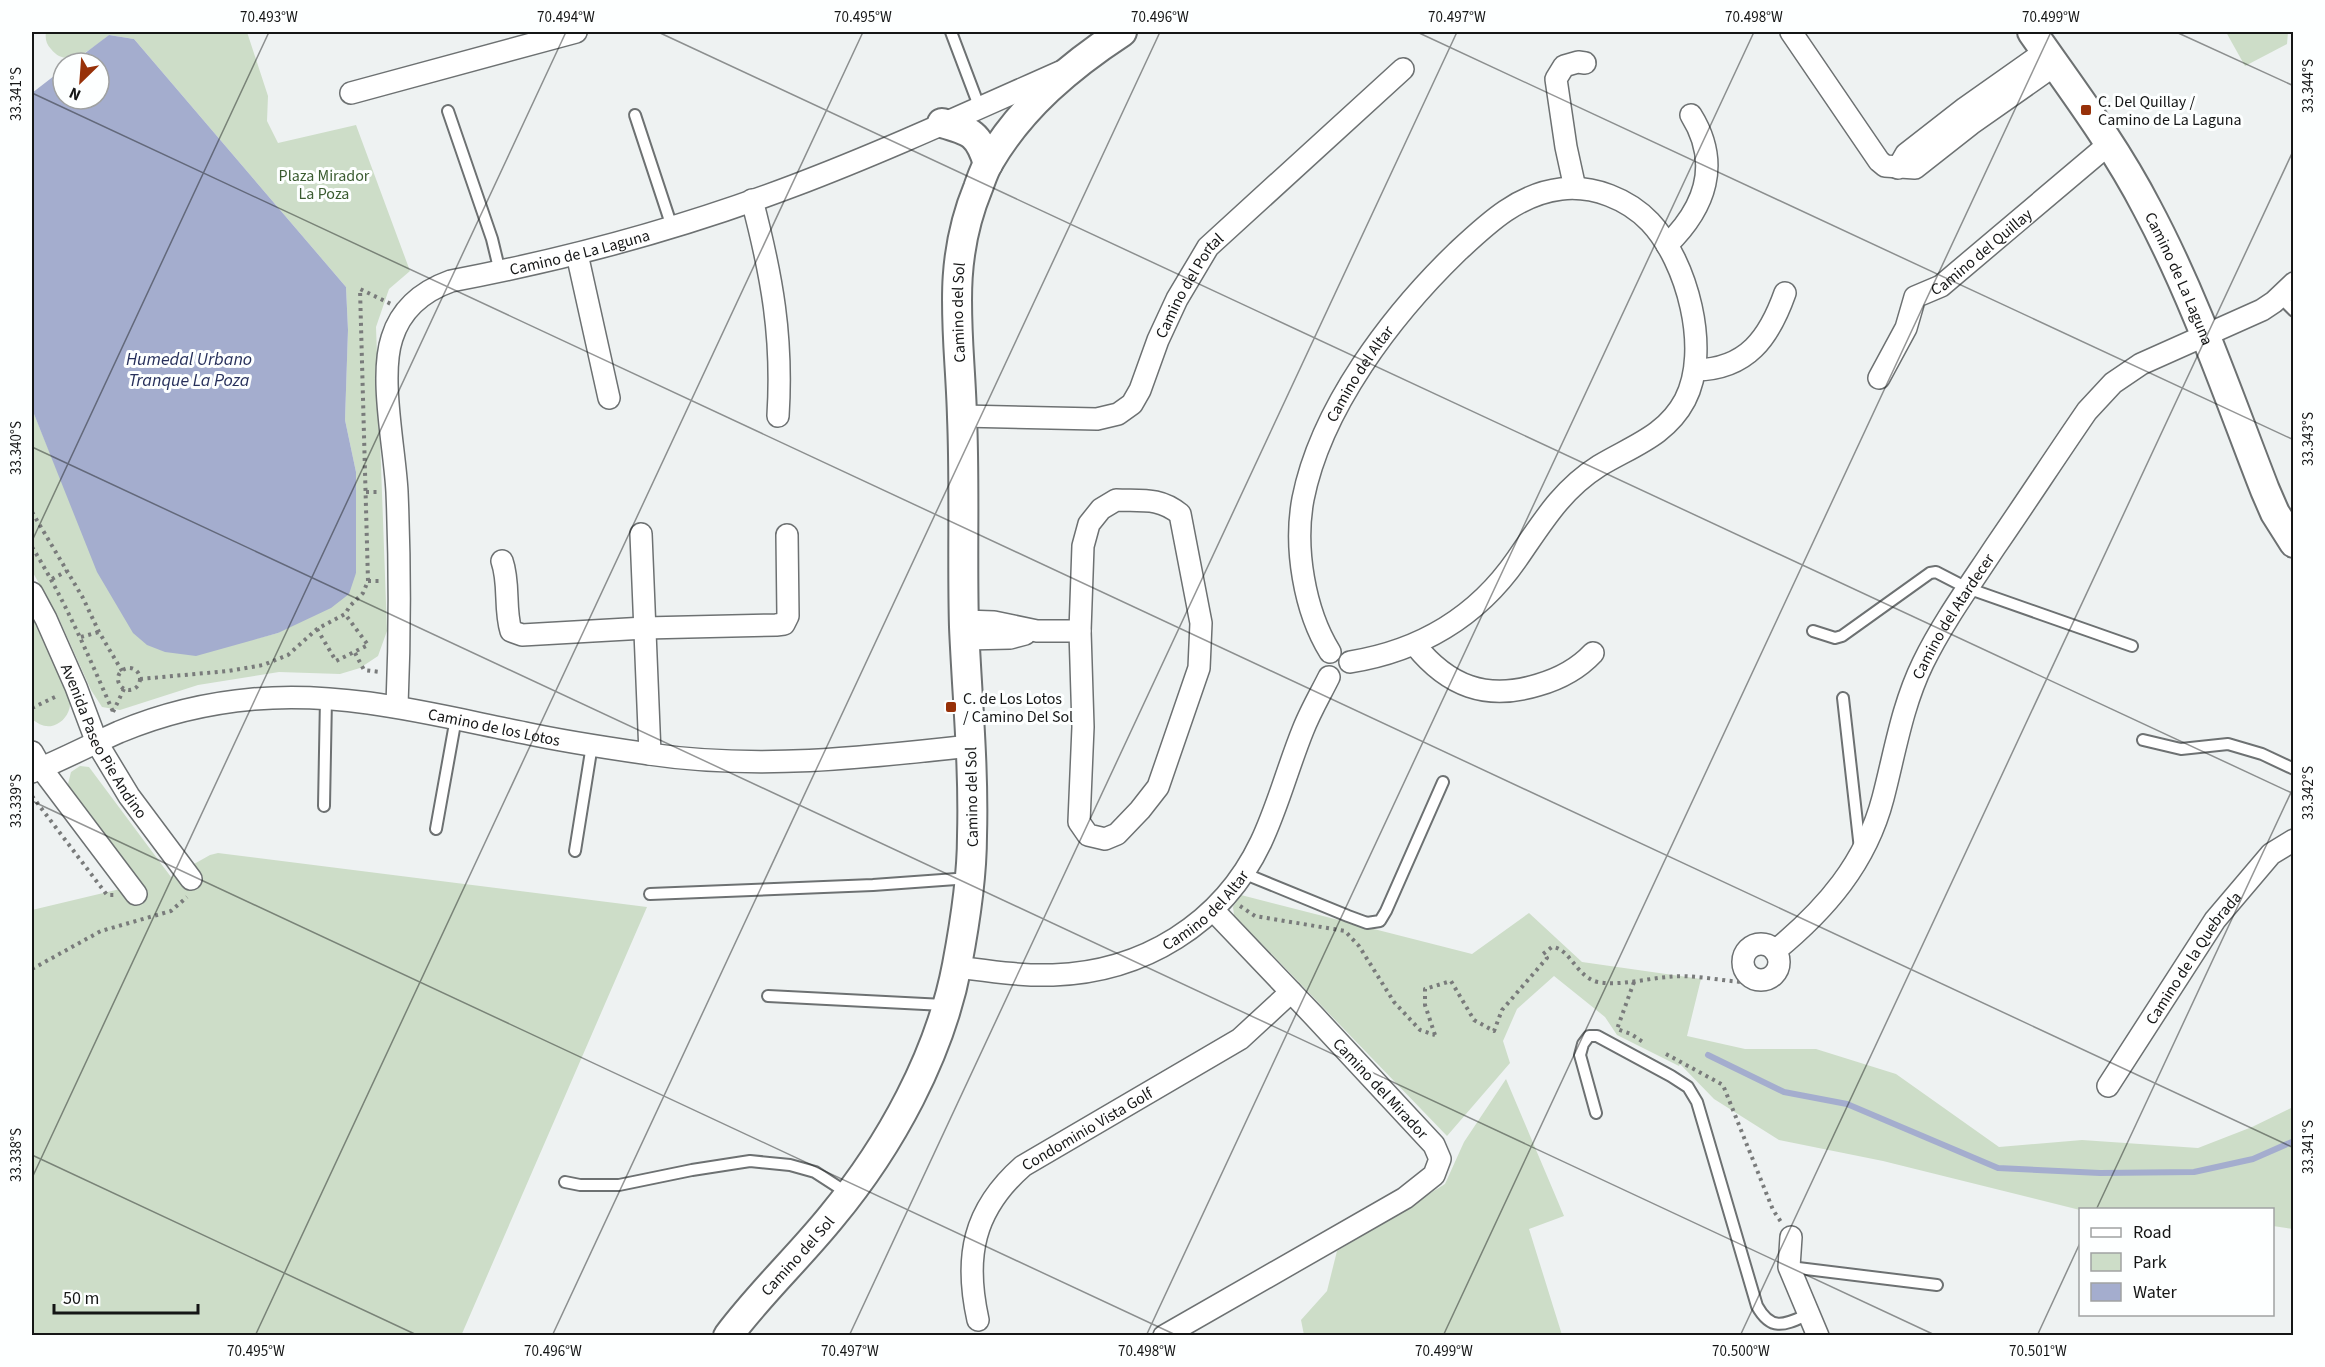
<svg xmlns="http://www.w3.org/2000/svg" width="2325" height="1367" viewBox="0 0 2325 1367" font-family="'Source Sans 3',sans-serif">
	<rect width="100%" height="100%" fill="#eef2f2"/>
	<g fill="#cdddc8">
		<path d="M46,32H247L268,96L267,121L278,143L356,125L410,271L389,289L376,327L387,631L378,656L360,668L340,674L279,672L198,685L120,710L102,707L91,690L59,619L32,571V409L64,487L243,642L278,633L356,573V472L345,420L348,330L346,287L134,39L109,35C94,47 68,71 51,49C46,44 45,38 46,32Z"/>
		<polygon points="2226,32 2288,32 2287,44 2245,66"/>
		<path d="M32,615C41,633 69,683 70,701C71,711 65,720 57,724C48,729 39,725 32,719Z"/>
		<polygon points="80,766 89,767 171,877 210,855 218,853 647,907 461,1336 32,1335 32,910 141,884 67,788 71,772"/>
		<polygon points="1241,895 1472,954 1529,913 1582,962 1701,979 1687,1036 1745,1049 1816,1049 1896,1074 1999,1147 2082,1140 2198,1148 2252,1127 2293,1107 2293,1229 2273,1226 2272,1210 2080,1210 1883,1161 1779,1140 1714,1099 1680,1064 1679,1066 1617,1035 1605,1017 1554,976 1517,1009 1503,1041 1510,1063 1447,1136 1234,915 1233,907"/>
		<polygon points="1506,1079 1564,1216 1529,1229 1562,1335 1304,1335 1301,1320 1327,1291 1337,1251 1445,1184 1464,1142"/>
	</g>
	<polygon fill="#a4adce" points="109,35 134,39 346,287 348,330 345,420 356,472 356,573 349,594 331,608 278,633 196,656 165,652 147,645 133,633 97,572 32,409 32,93 63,69 63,99 99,99 99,63 72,63"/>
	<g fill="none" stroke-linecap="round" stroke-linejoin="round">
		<polyline stroke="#a4adce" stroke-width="6" points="1708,1055 1784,1092 1847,1104 1998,1168 2100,1173 2194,1172 2253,1159 2294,1141"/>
		<g stroke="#6d7172" stroke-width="14">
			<g id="lane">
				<polyline points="951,32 979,106"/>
				<polyline points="448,111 492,239 500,272"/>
				<polyline points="635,115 672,227"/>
				<polyline points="2280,297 2294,311"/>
				<polyline points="1813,631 1835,638 1842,636 1930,573 1936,572 1967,588 2132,646"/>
				<polyline points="1843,698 1860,849"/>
				<polyline points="2143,740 2181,749 2228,744 2262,754 2294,769"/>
				<polyline points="324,806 326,698"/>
				<polyline points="436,829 456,718"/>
				<polyline points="575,851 592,745"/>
				<polyline points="1243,873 1348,916 1367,923 1380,921 1386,911 1443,782"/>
				<polyline points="650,894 873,885 970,878"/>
				<polyline points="768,996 944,1005"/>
				<path d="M1596,1113L1580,1055L1583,1044L1589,1036H1597L1671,1076L1688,1087L1697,1102L1757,1306C1772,1333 1786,1324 1809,1314"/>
				<polyline points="565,1182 580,1185 619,1185 692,1170 750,1161 790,1165 815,1172 849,1194"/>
				<polyline points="1790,1267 1937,1285"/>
			</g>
		</g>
		<g stroke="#6d7172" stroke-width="24">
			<g id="street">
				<polyline points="1791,32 1879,161 1885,166 1915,168 1971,124 2055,65"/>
				<polyline points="351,93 576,32"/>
				<polyline points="1898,168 1906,154 1965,108 2046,51"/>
				<polyline points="1575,188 1566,147 1556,79 1564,66 1578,62 1585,63"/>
				<path d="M752,200C772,276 783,337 778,416"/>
				<path d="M1667,245C1706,207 1721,163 1691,115"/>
				<polyline points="577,254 609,398"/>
				<path d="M1696,370C1747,369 1769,338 1785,293"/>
				<path id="s1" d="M1879,378L1906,328L1915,297L1941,286L2109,144"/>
				<path id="s2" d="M962,416L1097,419L1118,414L1132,404L1140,390L1158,340L1177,299L1208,247L1403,69"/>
				<path d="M1116,500C1142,501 1159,497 1180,514L1201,623L1199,668L1158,787L1140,810L1117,834L1105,839L1088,835L1079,822L1083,727L1080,631L1083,546L1089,524L1101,509Z"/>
				<polyline points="641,534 650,754"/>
				<path d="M502,561C510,584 504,608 511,631L522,635L645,628L776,625L784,624L788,616L787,535"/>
				<path id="s3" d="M32,593L46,619L76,687L97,743L129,796L191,879"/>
				<polyline points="964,621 994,622 1037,631 1080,631"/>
				<polyline points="965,639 1010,638 1025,634"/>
				<path d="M1415,645C1448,686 1486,701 1538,685C1559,679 1578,669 1593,653"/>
				<path id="s4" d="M1330,652C1304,610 1294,547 1303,499C1321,408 1391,316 1457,252C1487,224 1518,194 1561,189C1593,185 1628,199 1650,222C1687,261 1711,350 1685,400C1666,436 1632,446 1599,466C1561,490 1542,523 1517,559C1477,617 1419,651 1350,662"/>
				<path id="s5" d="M397,706C400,635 400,563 397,492C395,450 379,377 392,338C401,309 423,291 451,281C568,259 682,228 793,186C883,152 972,111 1060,72"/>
				<polyline points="32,752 41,768 136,894"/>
				<path id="s6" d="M32,772C61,760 90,745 119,732C162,714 208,703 254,699C347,691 435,715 525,733C566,742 608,748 649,754C756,770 863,758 970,746"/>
				<circle cx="1761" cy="962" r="18"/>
				<path id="s7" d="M1775,951C1826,909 1866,863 1883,798C1895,752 1902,706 1923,663C1943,622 1970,585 1995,547C2026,502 2056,456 2087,411L2113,383L2141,364L2262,310L2274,302L2294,283"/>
				<path id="s8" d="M957,967C989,971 1020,976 1053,975C1143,972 1222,924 1261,842C1278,806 1288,767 1303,730C1310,712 1320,695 1329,677"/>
				<path id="s9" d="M2108,1086L2215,920L2271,854L2294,840"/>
				<polyline points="1791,1237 1789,1267 1818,1336"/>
				<path id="s10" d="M978,1320C964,1257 973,1210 1023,1166L1240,1039L1291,992"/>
				<polyline points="1164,1336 1405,1198 1434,1175 1440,1159 1434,1145 1315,1017 1213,910"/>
			</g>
		</g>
		<g stroke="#6d7172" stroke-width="32">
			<g id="secondary">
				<path id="s11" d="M2032,32C2072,89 2115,146 2147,208C2195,298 2228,395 2265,490L2275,513L2294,543"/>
				<path d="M942,123C971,131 979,134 988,164"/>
				<path id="s12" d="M728,1336C760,1293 799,1257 832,1216C890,1146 940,1055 957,965C965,923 972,879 972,836C974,766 967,696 964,627C962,557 965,487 962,417C960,335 945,268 978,188C981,180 984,170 989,162C1021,107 1070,66 1122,32"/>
			</g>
		</g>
		<g stroke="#797b7b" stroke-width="4" stroke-dasharray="3 4.5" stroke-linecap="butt">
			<polyline points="366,492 380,492"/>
			<polyline points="32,512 83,598 99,632 122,671"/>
			<path d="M32,547C65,600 89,657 114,714"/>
			<polyline points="52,579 67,571"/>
			<polyline points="368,581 382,581"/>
			<polyline points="317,629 336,661 368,645 345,614"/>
			<polyline points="81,637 99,632"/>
			<polyline points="355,653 364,670 380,672"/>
			<circle cx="129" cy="679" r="11"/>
			<polyline points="140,679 228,671 263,665 288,655 317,629 345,614 350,606 363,593 368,581 360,289 391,304"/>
			<polyline points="32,708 59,695"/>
			<polyline points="113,712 124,689"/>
			<polyline points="32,796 107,895 114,895"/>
			<polyline points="1240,906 1255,916 1345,931 1359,946 1394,1002 1420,1030 1435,1035"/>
			<polyline points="32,969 101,931 171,911 187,897"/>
			<polyline points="1634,982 1617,1029 1631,1034 1643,1042"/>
			<path d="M1435,1035L1425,1005V989L1451,981L1474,1020L1494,1031L1502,1010L1547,958L1543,954L1552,947C1570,948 1577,978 1598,982C1621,986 1644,979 1667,977C1690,974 1717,980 1741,982L1748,974"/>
			<polyline points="1666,1054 1723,1085 1773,1210 1781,1222"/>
		</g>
		<use href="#lane" stroke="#fff" stroke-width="10"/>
		<use href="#street" stroke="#fff" stroke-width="21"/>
		<use href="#secondary" stroke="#fff" stroke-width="28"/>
	</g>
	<path fill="none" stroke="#151616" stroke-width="1.5" stroke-opacity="0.45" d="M658,32L2294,794M1417,32L2294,440M2176,32L2294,86M32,93L2294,1148M32,447L1937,1336M32,541L269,32M32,801L1178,1336M32,1155L419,1336M32,1178L566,32M2096,1210L2294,786M255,1336L863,32M552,1336L1160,32M849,1336L1457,32M1146,1336L1754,32M1443,1336L2051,32M1740,1336L2294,149M2037,1336L2080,1243"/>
	<g fill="#973109" stroke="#fdffff" stroke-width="2">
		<rect x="2080" y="104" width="12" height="12" rx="3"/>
		<rect x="945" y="701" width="12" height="12" rx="3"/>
	</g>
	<g text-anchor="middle" stroke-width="6" stroke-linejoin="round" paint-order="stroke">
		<g font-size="16" fill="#151616" stroke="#fdffff" text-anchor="start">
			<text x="2098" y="107">C. Del Quillay /<tspan x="2098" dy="18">Camino de La Laguna</tspan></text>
			<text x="963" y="704">C. de Los Lotos<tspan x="963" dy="18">/ Camino Del Sol</tspan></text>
		</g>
		<g font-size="16" fill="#3a5b30" stroke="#fdffff">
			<text x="324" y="181">Plaza Mirador<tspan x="324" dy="18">La Poza</tspan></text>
		</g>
		<g font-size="16" fill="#151616" stroke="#fdffff">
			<text dy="6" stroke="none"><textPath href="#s1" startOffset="170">Camino del Quillay</textPath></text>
			<text dy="6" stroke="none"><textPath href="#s5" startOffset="586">Camino de La Laguna</textPath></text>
			<text dy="6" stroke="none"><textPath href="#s11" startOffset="288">Camino de La Laguna</textPath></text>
			<text dy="6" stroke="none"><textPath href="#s2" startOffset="306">Camino del Portal</textPath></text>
			<text dy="6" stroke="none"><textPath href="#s12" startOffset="1096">Camino del Sol</textPath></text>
			<text dy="6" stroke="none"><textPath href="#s4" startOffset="297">Camino del Altar</textPath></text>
			<text dy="6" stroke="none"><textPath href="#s7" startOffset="387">Camino del Atardecer</textPath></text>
			<text dy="6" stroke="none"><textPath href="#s6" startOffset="478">Camino de los Lotos</textPath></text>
			<text dy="6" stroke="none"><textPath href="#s3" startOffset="165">Avenida Paseo Pie Andino</textPath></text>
			<text transform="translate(971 797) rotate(-91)" y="6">Camino del Sol</text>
			<text dy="6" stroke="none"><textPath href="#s8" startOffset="267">Camino del Altar</textPath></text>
			<text dy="6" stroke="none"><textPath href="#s9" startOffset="154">Camino de la Quebrada</textPath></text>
			<text transform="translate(1381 1088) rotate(47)" y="6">Camino del Mirador</text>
			<text dy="6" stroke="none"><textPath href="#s10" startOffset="244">Condominio Vista Golf</textPath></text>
			<text dy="6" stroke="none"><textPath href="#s12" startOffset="106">Camino del Sol</textPath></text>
		</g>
		<g font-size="18" font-style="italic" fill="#27305b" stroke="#fdffff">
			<text x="189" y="365">Humedal Urbano<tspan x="189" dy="21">Tranque La Poza</tspan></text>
		</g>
	</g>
	<rect width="2325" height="1367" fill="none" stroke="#fdffff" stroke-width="66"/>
	<rect x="2079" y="1208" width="195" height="108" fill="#fdffff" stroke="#a0a2a2" stroke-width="1.5"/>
	<rect x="2091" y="1228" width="30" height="9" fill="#ffffff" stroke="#a0a2a2" stroke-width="1.5"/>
	<text x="2133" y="1238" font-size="18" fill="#151616">Road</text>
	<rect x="2091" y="1253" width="30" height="18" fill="#cdddc8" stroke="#a0a2a2" stroke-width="1.5"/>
	<text x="2133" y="1268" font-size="18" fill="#151616">Park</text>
	<rect x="2091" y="1283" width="30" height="18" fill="#a4adce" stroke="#a0a2a2" stroke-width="1.5"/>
	<text x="2133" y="1298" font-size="18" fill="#151616">Water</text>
	<g transform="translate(81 81) rotate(205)"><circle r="28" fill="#fdffff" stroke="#a0a2a2" stroke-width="1.5"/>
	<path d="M0-4.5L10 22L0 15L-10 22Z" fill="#973109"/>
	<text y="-9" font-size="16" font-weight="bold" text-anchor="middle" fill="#151616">N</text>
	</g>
	<path d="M54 1304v9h144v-9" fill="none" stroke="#151616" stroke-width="3"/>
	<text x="63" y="1304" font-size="18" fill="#151616" stroke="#fdffff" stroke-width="4.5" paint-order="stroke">50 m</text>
	<rect x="33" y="33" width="2259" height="1301" fill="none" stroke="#151616" stroke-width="2"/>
	<g font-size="15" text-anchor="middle" fill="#151616">
		<text x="269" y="22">70.493°W</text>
		<text x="566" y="22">70.494°W</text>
		<text x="863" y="22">70.495°W</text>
		<text x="1160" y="22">70.496°W</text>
		<text x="1457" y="22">70.497°W</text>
		<text x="1754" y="22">70.498°W</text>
		<text x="2051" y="22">70.499°W</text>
		<text transform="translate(2308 86) rotate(-90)" y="5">33.344°S</text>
		<text transform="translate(16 94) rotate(-90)" y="5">33.341°S</text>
		<text transform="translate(2308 439) rotate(-90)" y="5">33.343°S</text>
		<text transform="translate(16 448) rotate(-90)" y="5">33.340°S</text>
		<text transform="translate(2308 793) rotate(-90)" y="5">33.342°S</text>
		<text transform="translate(16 801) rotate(-90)" y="5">33.339°S</text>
		<text transform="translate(2308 1147) rotate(-90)" y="5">33.341°S</text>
		<text transform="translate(16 1155) rotate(-90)" y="5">33.338°S</text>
		<text x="256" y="1356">70.495°W</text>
		<text x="553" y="1356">70.496°W</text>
		<text x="850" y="1356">70.497°W</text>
		<text x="1147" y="1356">70.498°W</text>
		<text x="1444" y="1356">70.499°W</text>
		<text x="1741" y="1356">70.500°W</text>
		<text x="2038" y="1356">70.501°W</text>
	</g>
</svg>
